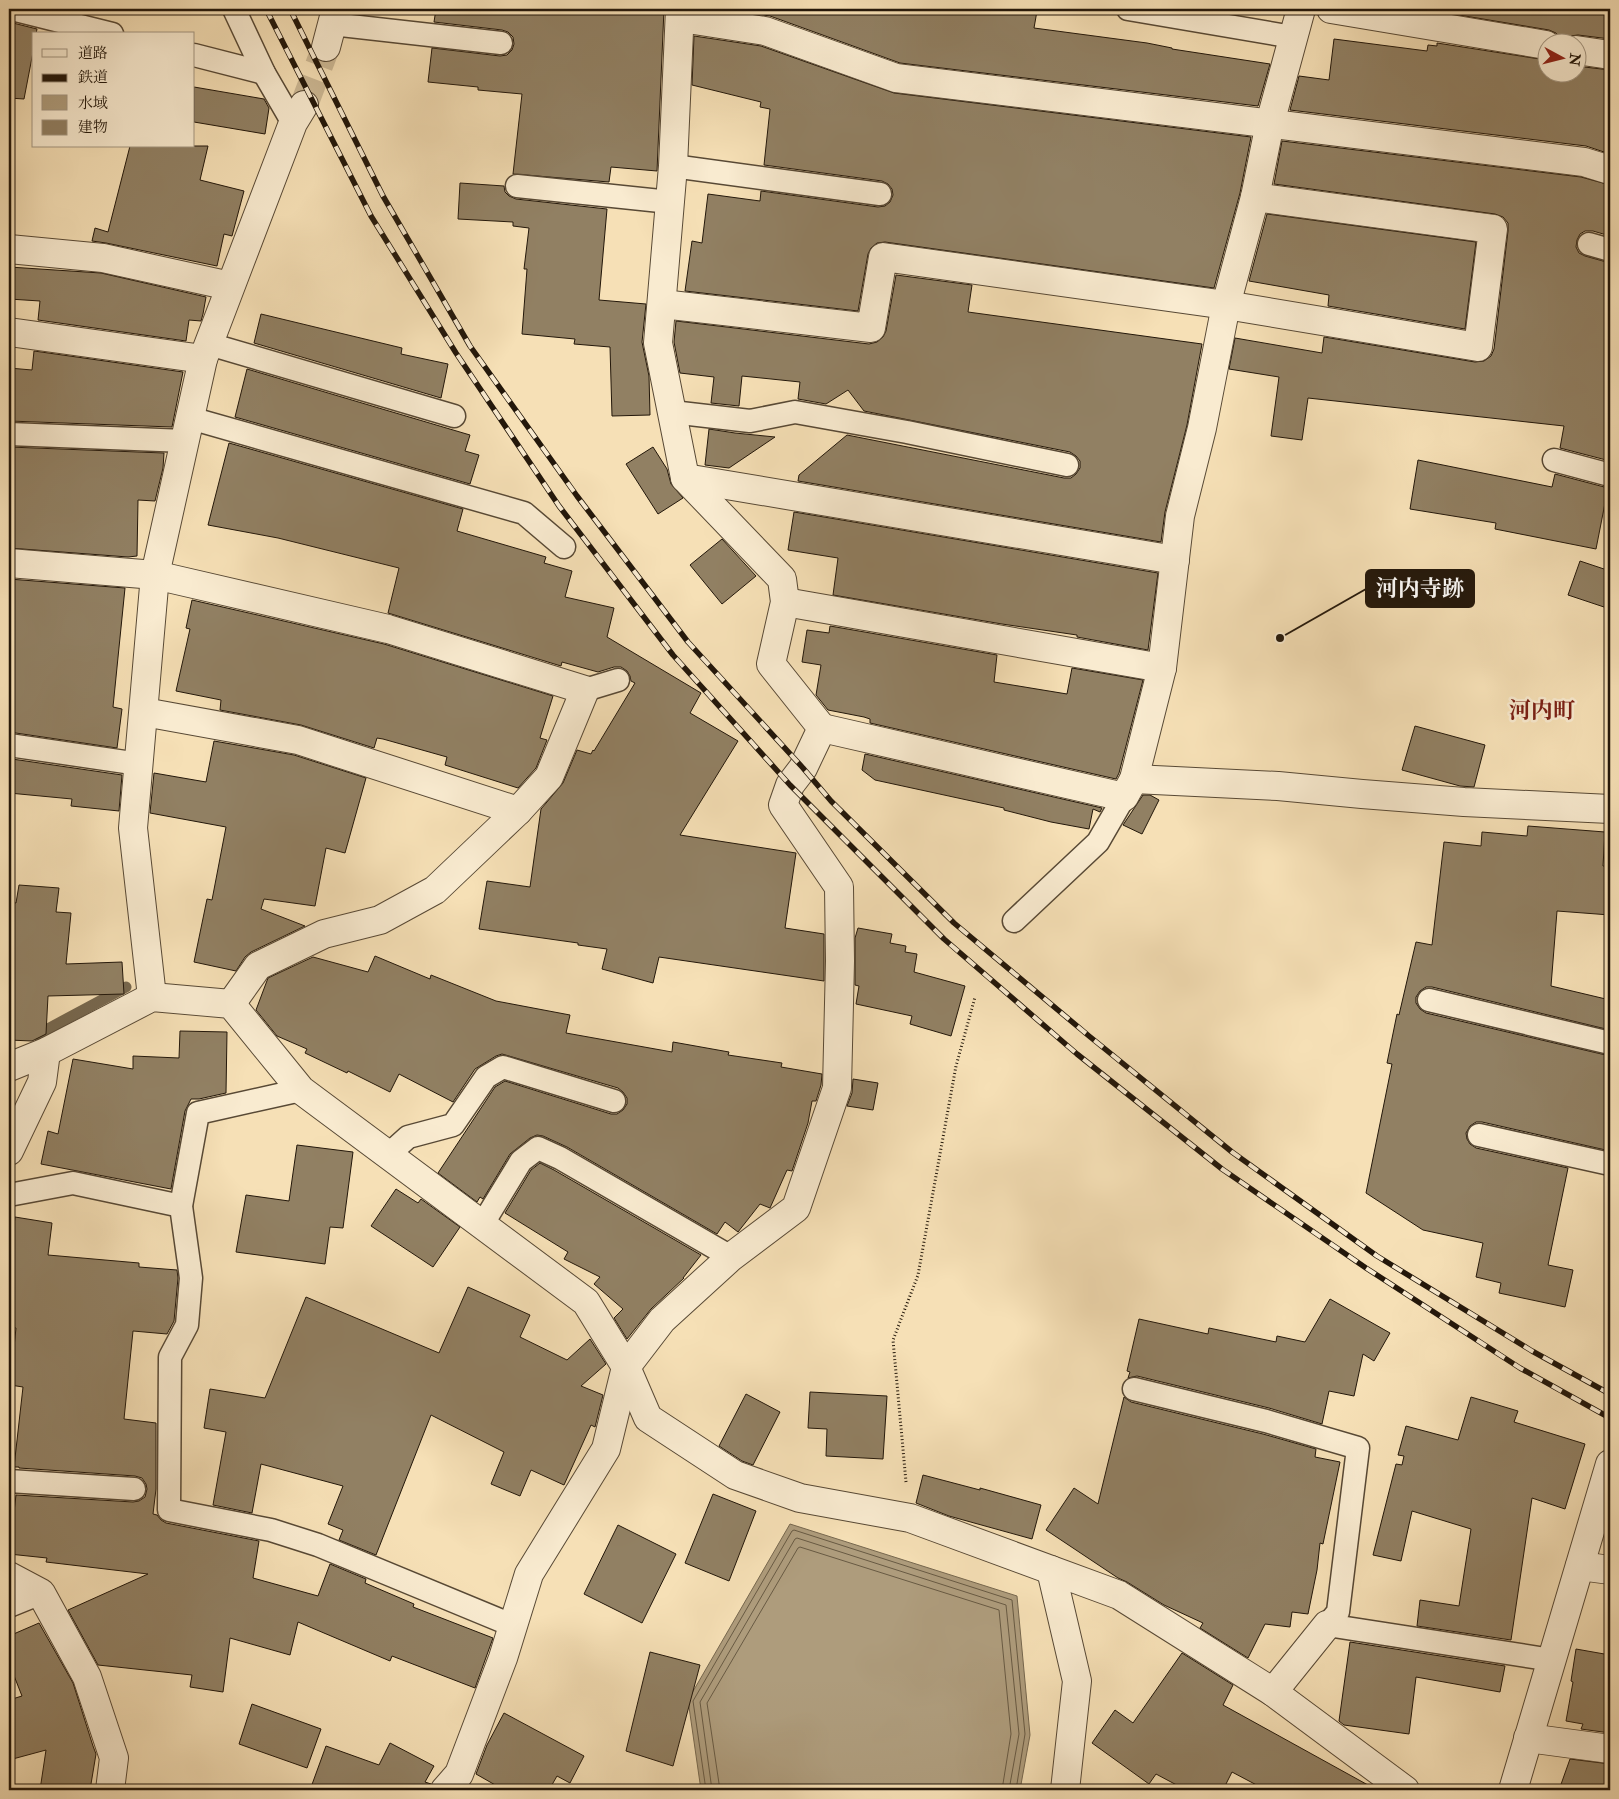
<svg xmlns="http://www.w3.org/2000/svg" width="1619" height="1799" viewBox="0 0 1619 1799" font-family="'IM FELL Double Pica','Noto Serif JP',serif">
	<rect width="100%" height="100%" fill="#f6e0b6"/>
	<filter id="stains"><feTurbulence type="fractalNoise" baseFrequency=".004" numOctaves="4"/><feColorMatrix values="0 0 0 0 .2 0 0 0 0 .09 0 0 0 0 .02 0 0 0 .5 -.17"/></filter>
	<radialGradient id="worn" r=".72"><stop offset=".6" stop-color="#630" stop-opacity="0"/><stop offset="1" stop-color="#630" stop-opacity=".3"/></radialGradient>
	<polygon fill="#ae9c7c" stroke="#76674e" points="790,1524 1017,1596 1030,1735 1020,1790 701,1790 688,1700"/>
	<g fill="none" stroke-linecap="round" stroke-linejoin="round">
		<g stroke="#685a43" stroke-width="1">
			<polyline points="706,1790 693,1701 792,1531 794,1530 1012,1600 1025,1734 1016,1790"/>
			<polyline points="712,1790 700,1702 795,1539 797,1538 1006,1605 1019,1734 1009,1790"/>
			<polyline points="720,1790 707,1703 798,1548 800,1547 999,1610 1011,1734 1002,1790"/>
		</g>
		<polyline stroke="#76674e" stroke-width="11" points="37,1052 44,1031 126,987"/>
	</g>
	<g fill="#918063" stroke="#23170a">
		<polygon points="436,9 664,9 657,171 611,167 609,182 513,174 522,94 478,90 478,87 428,82 432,48 500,56 507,55 512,50 514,44 513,37 508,32 502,30 434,22"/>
		<polygon points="723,9 1019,9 1037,11 1034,28 1147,43 1172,48 1172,49 1270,64 1258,106 900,63 770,16"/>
		<polygon points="1441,9 1610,9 1610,39 1578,35 1570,36 1561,42 1556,33 1549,30 1441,12"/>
		<polygon points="9,22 37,29 36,34 34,34 34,47 24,99 9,98"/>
		<polygon points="694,36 761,46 894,93 1251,137 1240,193 1214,288 885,242 877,243 871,248 868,254 858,311 685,291 692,241 702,243 708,194 760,201 761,191 878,207 885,206 890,202 893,195 892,189 888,184 882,181 764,165 770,109 760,107 761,102 692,85"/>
		<polygon points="1334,39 1427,51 1428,45 1437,46 1437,43 1546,60 1546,72 1576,72 1576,66 1610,70 1610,154 1586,146 1290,110 1299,76 1329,80"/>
		<polygon points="194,87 264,99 269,108 265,134 194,122"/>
		<polygon points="1282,141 1581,177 1610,185 1610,236 1593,231 1585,231 1580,234 1577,240 1576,247 1579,253 1585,256 1610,263 1610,461 1560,448 1564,426 1308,398 1302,440 1271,436 1279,377 1229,369 1235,338 1322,353 1324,337 1475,362 1484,361 1491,356 1494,349 1508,231 1508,223 1503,217 1495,214 1274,184"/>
		<polygon points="130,146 208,146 200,180 244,191 232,236 224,234 217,266 106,243 92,241 95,228 108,232"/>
		<polygon points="460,183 504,186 505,192 509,196 516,199 607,209 599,300 646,304 642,342 649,376 650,415 612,416 610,347 574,344 575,339 522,334 527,269 524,269 529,228 513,226 513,222 458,219"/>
		<polygon points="1267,214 1476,242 1465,329 1328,306 1329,295 1249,281"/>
		<polygon points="9,267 101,273 206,297 203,314 201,321 189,320 186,341 38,320 40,301 9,299"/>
		<polygon points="896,275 972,285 968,312 1202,344 1187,425 1165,512 1161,542 798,481 799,475 847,435 1064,478 1071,478 1076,474 1080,468 1080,461 1076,456 1070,452 864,411 848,390 826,404 798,399 800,382 742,376 739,406 711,403 714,377 680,373 674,342 676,321 869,344 877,342 883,337 886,331"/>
		<polygon points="261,314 402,348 401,354 448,364 441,398 254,343"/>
		<polygon points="34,351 183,372 172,427 9,421 9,368 32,370"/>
		<polygon points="247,369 470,435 465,451 479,455 470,484 235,417"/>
		<polygon points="709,429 735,433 775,437 729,468 705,465"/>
		<polygon points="229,443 463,509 457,531 546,557 544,563 572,571 565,597 614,608 607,637 701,693 690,713 738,741 680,835 796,853 785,928 824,934 824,981 659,957 653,983 602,969 607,949 578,945 578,943 479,929 487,881 530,887 541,809 563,783 577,750 591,754 593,750 594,751 635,683 631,681 630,676 627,671 621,667 614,667 598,672 562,662 561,666 388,613 399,568 278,538 208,525"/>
		<polygon points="9,447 164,453 163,468 155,501 138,500 137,556 128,557 9,548"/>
		<polygon points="653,447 667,469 671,484 683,498 658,514 626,464"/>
		<polygon points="1418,460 1552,487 1555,474 1608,488 1596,549 1495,529 1496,523 1410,509"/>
		<polygon points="794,512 1158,573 1148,650 1077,637 1077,635 1002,624 833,595 838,558 788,550"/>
		<polygon points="722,539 756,576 722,604 690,565"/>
		<polygon points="1580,561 1610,571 1610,609 1568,595"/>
		<polygon points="9,579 125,588 113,707 122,709 117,748 9,732"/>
		<polygon points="192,600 384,644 553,696 540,738 547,740 536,768 518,788 445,765 447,757 383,739 377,738 374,748 301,725 220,710 221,700 176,691 190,629 186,628"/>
		<polygon points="830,626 997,655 994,682 1067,694 1072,668 1143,680 1119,773 1116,779 870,723 870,719 864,717 828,710 816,695 821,665 802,662 807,630 829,633"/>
		<polygon points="1415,726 1485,745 1474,787 1460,786 1402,770"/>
		<polygon points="214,741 294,755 366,778 345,853 326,848 315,906 264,899 261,909 305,926 251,952 245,957 236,971 194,962 207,899 212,900 226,827 150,813 154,773 206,782"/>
		<polygon points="865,754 1102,808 1100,812 1093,809 1089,829 1051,822 1004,810 1004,808 875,780 862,770"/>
		<polygon points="12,759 122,775 119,811 71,806 72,799 9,793"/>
		<polygon points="1143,795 1150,795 1159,800 1142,834 1123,825"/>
		<polygon points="1528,826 1605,832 1603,866 1610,866 1610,915 1557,911 1551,986 1610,1000 1610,1030 1432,987 1426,987 1420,991 1416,997 1416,1003 1420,1009 1426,1013 1610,1056 1610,1151 1482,1122 1476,1122 1470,1126 1466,1133 1467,1139 1470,1144 1476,1148 1568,1168 1548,1265 1573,1270 1565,1307 1499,1293 1501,1283 1476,1277 1483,1243 1423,1230 1366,1193 1392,1064 1387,1063 1397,1014 1399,1015 1416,942 1432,945 1444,842 1481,846 1482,832 1527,836"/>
		<polygon points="19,885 59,888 56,912 71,913 66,964 122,962 124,994 48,996 46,1034 32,1041 9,1040 9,902 16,903"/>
		<polygon points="858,928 892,934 890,943 906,946 905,952 917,954 914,972 965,986 951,1036 910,1024 912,1016 856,1004 859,986 855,985 855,938"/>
		<polygon points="375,956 430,979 431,975 496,1001 570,1015 566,1033 672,1052 673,1042 729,1052 728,1055 782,1063 781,1067 822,1074 821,1085 816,1101 812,1101 808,1123 792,1171 787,1170 770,1208 760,1204 738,1232 725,1222 717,1234 567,1147 543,1136 537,1135 530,1138 510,1154 483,1199 480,1197 477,1202 438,1173 495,1087 505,1081 611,1114 617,1114 623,1110 627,1104 627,1098 623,1092 618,1088 502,1054 496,1056 475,1069 453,1102 399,1074 390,1092 348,1071 347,1073 305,1053 307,1049 277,1036 256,1010 268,978 313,957 368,972"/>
		<polygon points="180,1031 227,1032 226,1093 199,1099 191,1099 185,1111 171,1189 41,1164 48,1131 58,1134 73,1059 133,1069 133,1056 179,1058"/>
		<polygon points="853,1079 878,1083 873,1110 847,1106 852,1093"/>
		<polygon points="297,1145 353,1152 343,1228 330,1227 325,1264 236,1252 246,1195 289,1201"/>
		<polygon points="540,1163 554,1170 701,1255 683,1278 684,1278 651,1309 627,1339 614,1318 623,1309 594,1284 600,1277 564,1259 568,1252 505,1213 531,1170"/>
		<polygon points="396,1189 418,1203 421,1199 460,1227 433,1267 371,1226"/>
		<polygon points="15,1217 52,1223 48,1255 139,1263 139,1267 177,1270 178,1278 174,1321 167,1334 133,1331 124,1419 156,1423 156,1489 153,1514 157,1515 161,1520 166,1523 259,1541 253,1578 318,1596 330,1564 366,1579 365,1583 414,1604 413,1607 493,1638 475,1688 392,1656 390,1661 298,1622 290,1655 230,1638 223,1692 190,1687 192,1675 98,1665 68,1610 148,1574 46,1562 47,1558 9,1554 16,1495 133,1502 139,1501 145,1497 147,1489 146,1484 142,1478 135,1476 19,1468 19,1467 14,1467 23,1387 10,1385 16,1328 9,1327 9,1269"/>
		<polygon points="468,1287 530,1315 520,1337 567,1360 590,1339 606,1364 581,1386 603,1395 595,1427 591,1425 564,1485 531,1470 520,1496 491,1484 504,1452 431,1415 376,1555 339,1540 343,1530 328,1524 343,1486 261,1464 252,1513 213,1505 226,1432 204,1428 210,1389 265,1398 306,1297 439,1353"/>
		<polygon points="1330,1299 1390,1333 1374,1361 1363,1354 1354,1396 1329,1391 1322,1424 1269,1408 1137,1376 1128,1378 1130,1372 1127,1371 1139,1319 1208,1334 1209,1328 1276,1342 1277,1336 1305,1342"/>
		<polygon points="810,1392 887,1396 883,1459 826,1456 827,1429 808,1428"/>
		<polygon points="746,1394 780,1412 753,1465 742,1461 719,1446"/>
		<polygon points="1124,1397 1131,1402 1263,1434 1316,1449 1315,1457 1340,1462 1323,1544 1320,1543 1317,1570 1308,1614 1292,1612 1290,1627 1265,1624 1248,1658 1200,1628 1203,1623 1164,1605 1127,1582 1118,1578 1046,1530 1074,1488 1098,1504"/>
		<polygon points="1471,1397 1518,1411 1514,1422 1585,1444 1565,1509 1532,1498 1511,1640 1417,1626 1420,1600 1459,1606 1471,1529 1412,1511 1401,1561 1373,1555 1396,1464 1402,1465 1404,1456 1398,1455 1406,1426 1458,1440"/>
		<polygon points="923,1475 980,1490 980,1488 1041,1505 1032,1539 949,1516 916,1503"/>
		<polygon points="713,1494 756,1511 729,1581 685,1563"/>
		<polygon points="618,1525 676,1554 642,1623 584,1594"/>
		<polygon points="39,1623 73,1683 93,1746 96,1754 90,1790 40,1790 46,1750 9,1760 9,1700 22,1696 9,1663 9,1636"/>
		<polygon points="1350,1642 1505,1666 1500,1692 1416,1677 1409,1734 1344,1725 1339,1721"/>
		<polygon points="1576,1649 1610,1655 1610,1733 1581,1729 1583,1724 1566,1721 1573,1682 1571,1681"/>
		<polygon points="650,1652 700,1665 673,1766 626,1751"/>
		<polygon points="1182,1653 1233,1685 1223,1705 1377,1790 1266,1790 1232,1772 1223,1790 1186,1790 1156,1774 1149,1784 1092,1743 1115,1710 1133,1723"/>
		<polygon points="252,1704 321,1729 307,1768 239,1744"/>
		<polygon points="504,1713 584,1756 570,1783 557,1776 549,1790 504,1790 476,1774 487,1745"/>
		<polygon points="390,1743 434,1766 425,1782 431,1784 430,1790 310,1790 326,1746 379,1765"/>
		<polygon points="1570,1759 1610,1764 1610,1773 1604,1790 1559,1790"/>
	</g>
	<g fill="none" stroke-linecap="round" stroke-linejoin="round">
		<polyline stroke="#ccb894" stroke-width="28" stroke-dasharray="28 14" stroke-linecap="butt" points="304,105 326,47"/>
		<g stroke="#584935" stroke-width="25">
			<g id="service">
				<polyline points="12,9 112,34"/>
				<polyline points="234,9 264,73 293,123"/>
				<polyline points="1128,9 1293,37"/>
				<polyline points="332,24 501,43"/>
				<polyline points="194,55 264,73"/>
				<polyline points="673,166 880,194"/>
				<polyline points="517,186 670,202"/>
				<polyline points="1589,244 1610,250"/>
				<polyline points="209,344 454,416"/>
				<polyline points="672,412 750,421 795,412 907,432 1067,465"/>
				<polyline points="190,418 524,513 564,547"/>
				<polyline points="9,434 185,441"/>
				<polyline points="1554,460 1610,475"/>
				<polyline points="585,690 618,680"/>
				<polyline points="9,745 139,764"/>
				<polyline points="1014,921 1098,842 1124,797"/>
				<polyline points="1429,1000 1610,1043"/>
				<polyline points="301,1090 198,1113 181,1206 191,1278 187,1325 170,1357 169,1510 271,1530 318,1545 514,1626"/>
				<polyline points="1479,1135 1610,1164"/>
				<polyline points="388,1155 408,1137 453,1125 486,1077 503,1067 614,1101"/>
				<polyline points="9,1195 73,1183 181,1206"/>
				<polyline points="482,1225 521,1161 538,1148 560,1158 731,1257"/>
				<polyline points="1134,1389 1266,1421 1358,1448 1338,1612 1327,1625"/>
				<polyline points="9,1481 134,1489"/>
				<polyline points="9,1606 41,1593"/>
				<polyline points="1327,1625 1552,1660"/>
			</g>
		</g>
		<g stroke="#584935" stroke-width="30">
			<g id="minor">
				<polyline points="1331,9 1546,45"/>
				<polyline points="681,18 765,31 896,78 1584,162 1610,170"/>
				<polyline points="326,47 336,9"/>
				<polyline points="1576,50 1610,55"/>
				<polyline points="9,249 103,258 230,286"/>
				<polyline points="662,304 871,328 883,257 1226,305 1478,347 1493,229 1255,197"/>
				<polyline points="9,332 203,359"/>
				<polyline points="685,478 1175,560"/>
				<polyline points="9,563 155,575 388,629 585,690 549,777 518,811 435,890 380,920 324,934 258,966 231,1004"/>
				<polyline points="785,602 1162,668"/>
				<polyline points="144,712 298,740 518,811"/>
				<polyline points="822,728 1124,797 1134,779 1162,668 1180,516 1202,428 1226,305 1255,197 1270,123 1301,9"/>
				<polyline points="1134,779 1278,786 1362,794 1464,802 1610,809"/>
				<polyline points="152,997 133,828 155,575 203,359 293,123 304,105"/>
				<polyline points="9,1067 46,1052 152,997 231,1004 301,1090 586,1302 626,1367"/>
				<polyline points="9,1151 42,1082 46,1052"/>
				<polyline points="1580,1566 1610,1570"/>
				<polyline points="1051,1570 1077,1681 1065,1790"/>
				<polyline points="9,1576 41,1593 87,1677 114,1758 110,1790"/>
				<polyline points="1273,1692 1327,1625"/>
				<polyline points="1528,1738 1610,1749"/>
				<polyline points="445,1790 459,1774 503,1658 529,1574 606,1449 626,1367 662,1320 731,1257 796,1208 837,1088 840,961 839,887 783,805 790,785 803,768 822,728 771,664 785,602 782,579 685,478 658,343 673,166 680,9"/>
				<polyline points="1513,1790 1610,1464"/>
			</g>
		</g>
		<g stroke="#584935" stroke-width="30">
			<polyline id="tertiary" points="626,1367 648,1418 735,1475 800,1498 910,1518 1119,1595 1273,1692 1405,1790"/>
		</g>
		<polyline stroke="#23170a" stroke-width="3" stroke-dasharray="1 2.5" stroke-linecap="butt" points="906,1482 893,1340 918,1275 956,1066 975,997"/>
		<use href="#service" stroke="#f9ebd0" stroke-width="22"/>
		<use href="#minor" stroke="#f9ebd0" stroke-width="28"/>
		<use href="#tertiary" stroke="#f9ebd0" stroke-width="28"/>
		<g stroke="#23170a" stroke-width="5.5">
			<g id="rail">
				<polyline points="266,9 371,216 456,353 559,506 673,655 790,785 944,939 1077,1054 1222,1169 1366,1268 1520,1368 1610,1418"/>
				<polyline points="290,9 383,196 470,346 577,496 688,642 803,768 831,801 954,923 1089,1036 1232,1152 1377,1256 1532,1351 1610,1394"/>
			</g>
		</g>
		<use href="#rail" stroke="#f9ebd0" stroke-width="4" stroke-dasharray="11" stroke-linecap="butt"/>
	</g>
	<g text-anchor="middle" stroke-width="5" stroke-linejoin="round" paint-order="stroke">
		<g font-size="22" font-weight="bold" fill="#7a1f14" stroke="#f9ebd0">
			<text x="1542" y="718">河内町</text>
		</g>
	</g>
	<path fill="none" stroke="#23170a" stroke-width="2" d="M1280 638L1366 589"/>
	<circle fill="#23170a" stroke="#f9ebd0" stroke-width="2" cx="1280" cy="638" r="5"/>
	<rect fill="#23170a" stroke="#23170a" stroke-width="2" x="1366" y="570" width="108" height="37" rx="5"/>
	<g font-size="22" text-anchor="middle" font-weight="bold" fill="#fff">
		<text x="1420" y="596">河内寺跡</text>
	</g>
	<rect width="1619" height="1799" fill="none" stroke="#f6e0b6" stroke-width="30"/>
	<rect x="10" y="10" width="1599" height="1779" fill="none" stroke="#23170a" stroke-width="2.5"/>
	<rect x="15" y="15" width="1589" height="1769" fill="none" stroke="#23170a"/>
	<rect x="32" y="32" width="162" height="115" fill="#f9ebd0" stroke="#a39681"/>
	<rect x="42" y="49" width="25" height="8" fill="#f9ebd0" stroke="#a39681"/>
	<text x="78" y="58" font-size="15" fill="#23170a">道路</text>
	<rect x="42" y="74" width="25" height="8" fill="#23170a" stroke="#a39681"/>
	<text x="78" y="82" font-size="15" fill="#23170a">鉄道</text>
	<rect x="42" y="95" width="25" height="15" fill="#ae9c7c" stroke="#a39681"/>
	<text x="78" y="108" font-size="15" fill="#23170a">水域</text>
	<rect x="42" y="120" width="25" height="15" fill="#918063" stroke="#a39681"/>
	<text x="78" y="132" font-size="15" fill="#23170a">建物</text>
	<g transform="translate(1562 58) rotate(97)"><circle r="24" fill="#f9ebd0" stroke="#a39681"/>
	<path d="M0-4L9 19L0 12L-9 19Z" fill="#8f2418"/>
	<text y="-8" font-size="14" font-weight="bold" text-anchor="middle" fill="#23170a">N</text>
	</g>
	<rect width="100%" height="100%" filter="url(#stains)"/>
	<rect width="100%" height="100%" fill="url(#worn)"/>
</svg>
